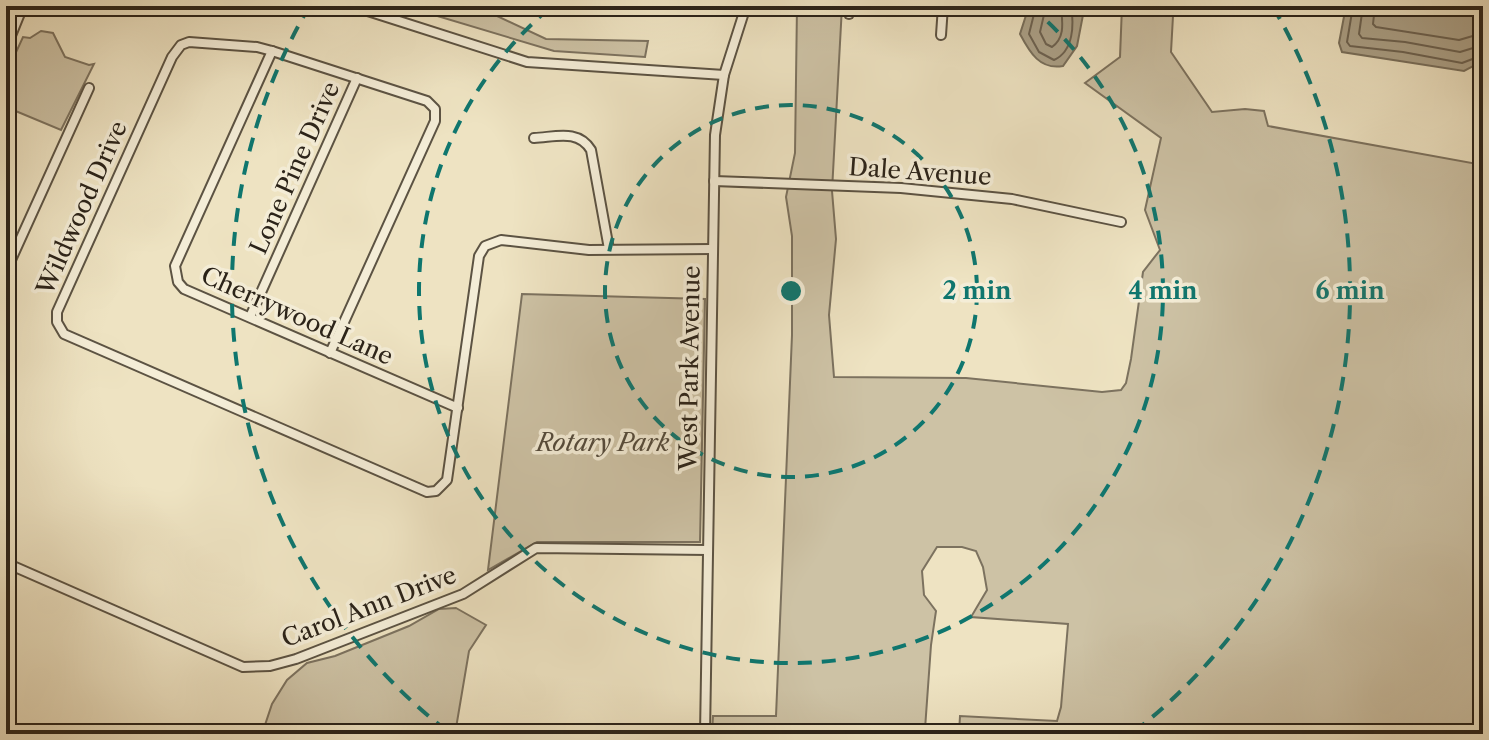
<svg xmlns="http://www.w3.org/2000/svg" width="1489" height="740" viewBox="0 0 1489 740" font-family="'Libre Caslon Text',serif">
	<rect width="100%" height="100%" fill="#eee3c2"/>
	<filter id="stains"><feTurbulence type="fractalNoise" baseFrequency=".0025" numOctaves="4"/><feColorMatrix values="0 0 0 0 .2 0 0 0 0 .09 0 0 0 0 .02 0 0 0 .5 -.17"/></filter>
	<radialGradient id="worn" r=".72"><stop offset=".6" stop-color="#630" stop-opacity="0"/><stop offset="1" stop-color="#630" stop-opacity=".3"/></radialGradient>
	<g fill="#cdc2a5" stroke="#7c725f" stroke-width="2">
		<polygon points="404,6 476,6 546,39 648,41 645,57 554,51"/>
		<polygon points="797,6 842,6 832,191 836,239 829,315 834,377 966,378 1102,392 1121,390 1126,383 1131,359 1143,272 1160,250 1145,210 1161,138 1085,83 1120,57 1122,6 1268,6 1268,13 1173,16 1171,52 1212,112 1245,109 1264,111 1268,126 1483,165 1483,734 959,734 960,716 1057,721 1061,707 1068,624 971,617 987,590 983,567 976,551 962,547 937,547 922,571 924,595 936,611 931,645 925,729 856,734 712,734 713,716 776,716 792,335 792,236 786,197 795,153"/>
		<polygon points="41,31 53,33 65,57 89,65 94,64 61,130 6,107 6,74 23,37 30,38"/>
		<polygon points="522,294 705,299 700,542 537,542 488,570"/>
		<polygon points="456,608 486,625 469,651 455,734 262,734 272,704 287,680 307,663 335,656 409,626 439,609"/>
		<path d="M6,688C17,700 14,719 13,734H6Z"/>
	</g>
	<g fill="#aca289" stroke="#786f5c" stroke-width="2">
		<path d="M1029,6H1077L1083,15L1077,46L1063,66C1040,70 1030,53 1020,34Z"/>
		<polygon points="1346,6 1483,6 1483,61 1464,71 1342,52 1339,43"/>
	</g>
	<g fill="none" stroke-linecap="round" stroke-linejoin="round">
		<g stroke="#6c6251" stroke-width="2">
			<path d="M1036,6L1029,34L1039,52L1054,60C1074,51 1074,24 1071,6"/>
			<path d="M1046,6L1040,32L1046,44L1052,47C1066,37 1062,21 1061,6"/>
			<polyline points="1353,6 1347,42 1350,46 1403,52 1462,63 1483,55"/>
			<polyline points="1363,6 1359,34 1362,38 1405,42 1460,52 1483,45"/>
			<polyline points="1375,6 1373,24 1376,27 1459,40 1483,33"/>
		</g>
		<g stroke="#5c5343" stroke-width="12">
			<g id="minor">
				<polyline points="352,6 527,62 724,75"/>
				<polyline points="849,14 849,6"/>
				<polyline points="941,35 943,6"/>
				<polyline points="6,48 23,6"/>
				<polyline points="272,51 175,266 178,282 184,289 458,408"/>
				<path d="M534,138C556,137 578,129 591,150L609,249"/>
				<polyline points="714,181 901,188 1012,199 1121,222"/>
				<polyline points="6,271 89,88"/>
				<polyline points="250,317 357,78"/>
				<polyline points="330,353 435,121 435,109 427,101 272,51 257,47 189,42 181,45 172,57 57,312 57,322 64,334 427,492 436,491 447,480 479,256 485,246 501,240 589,250 712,249"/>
				<polyline points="6,563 243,667 270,666 296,659 463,594 536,548 708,550"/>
				<polyline points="705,734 715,135 724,75 746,6"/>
			</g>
		</g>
		<use href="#minor" stroke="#f4edd7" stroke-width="8"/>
	</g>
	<g fill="none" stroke="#0f766e" stroke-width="4" stroke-dasharray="14 10">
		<circle cx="791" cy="291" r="186"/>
		<path d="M1030 6A372 372 0 1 1 552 6"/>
		<path d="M447 731A559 559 0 0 1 309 7M1273 7A559 559 0 0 1 1135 731"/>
	</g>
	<g text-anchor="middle" stroke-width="7" stroke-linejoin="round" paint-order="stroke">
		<g font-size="24" fill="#2b2319" stroke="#f4edd7">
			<text transform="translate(295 168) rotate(-66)" y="8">Lone Pine Drive</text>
			<text transform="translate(920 172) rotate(4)" y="8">Dale Avenue</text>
			<text transform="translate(82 208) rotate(-66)" y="8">Wildwood Drive</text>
			<text transform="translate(297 316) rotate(24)" y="8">Cherrywood Lane</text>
			<text transform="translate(690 368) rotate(-89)" y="8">West Park Avenue</text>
			<text transform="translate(369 607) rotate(-21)" y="8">Carol Ann Drive</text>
		</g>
		<g font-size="24" font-style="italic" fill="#544b3c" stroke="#f4edd7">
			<text x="603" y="451">Rotary Park</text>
		</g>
	</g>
	<circle cx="791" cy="291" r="12" fill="#0f766e" stroke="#f4edd7" stroke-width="4"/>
	<g font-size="24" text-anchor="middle" font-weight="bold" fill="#0f766e" stroke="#f4edd7" stroke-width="7" stroke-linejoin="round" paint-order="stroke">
		<text x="977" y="299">2 min</text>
		<text x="1163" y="299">4 min</text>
		<text x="1350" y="299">6 min</text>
	</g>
	<rect width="1489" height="740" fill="none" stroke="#eee3c2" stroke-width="32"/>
	<rect x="8" y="8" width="1473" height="724" fill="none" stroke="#2b2319" stroke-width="4"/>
	<rect x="16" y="16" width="1457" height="708" fill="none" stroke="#2b2319" stroke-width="2"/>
	<rect width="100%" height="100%" filter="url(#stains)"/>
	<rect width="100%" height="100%" fill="url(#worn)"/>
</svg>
